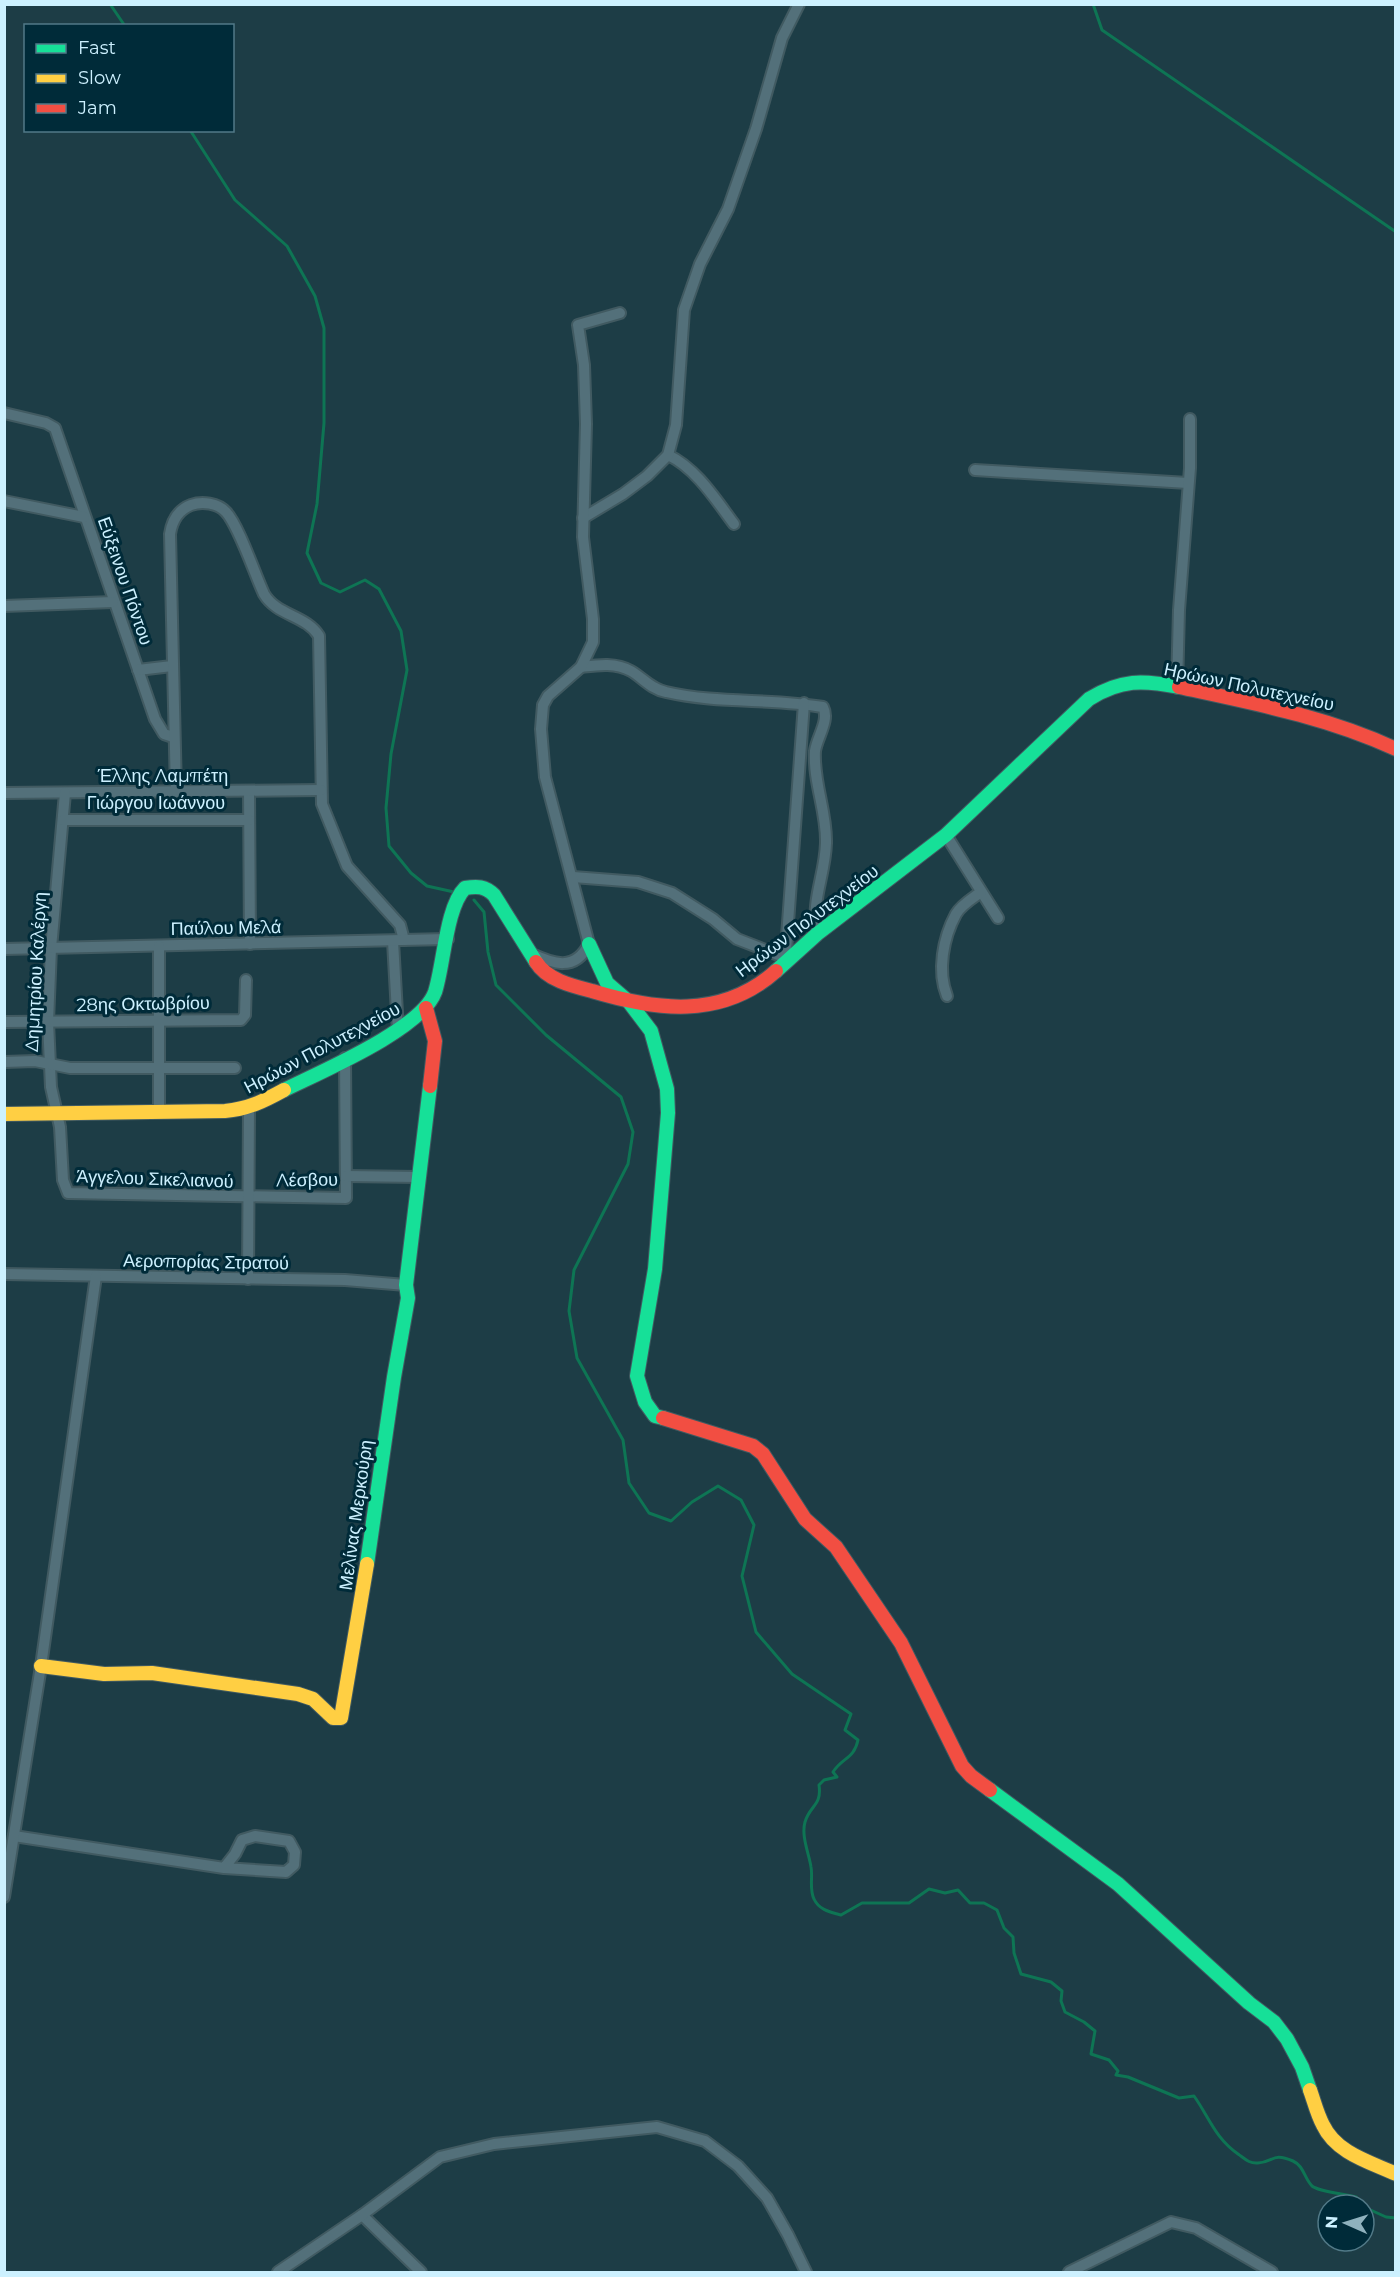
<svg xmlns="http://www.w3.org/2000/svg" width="1400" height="2277" viewBox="0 0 1400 2277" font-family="Montserrat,sans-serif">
	<rect width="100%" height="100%" fill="#1d3d46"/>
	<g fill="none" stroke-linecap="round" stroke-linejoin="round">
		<g stroke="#0e7554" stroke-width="3">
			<polyline points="110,4 125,26"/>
			<polyline points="1093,4 1102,30 1396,232"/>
			<polyline points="190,130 235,200 287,246 315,296 324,328 324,423 317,504 307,553 321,583 340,592 365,580 379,589 401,631 407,670 391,754 386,808 389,846 411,873 427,886 454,892"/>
			<path d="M474,900L484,912L488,952L496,985L546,1035L621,1097L633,1132L628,1164L574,1270L569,1311L577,1358L623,1440L629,1483L649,1513L671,1521L692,1502L718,1486L741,1500L754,1525L742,1576L756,1632L792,1674L851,1714L845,1730L858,1740C854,1759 843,1757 833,1772L837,1777L824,1780L819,1785C822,1806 810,1805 805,1822C801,1836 809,1854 811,1867C813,1877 809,1889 814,1899C819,1910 830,1912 841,1915L862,1903H909L929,1889L945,1893L958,1890L970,1903H984L997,1910L1004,1928L1013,1937L1014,1953L1021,1974L1051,1982L1062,1991L1061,2001L1065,2012L1084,2022L1095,2031L1091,2054L1109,2060L1118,2071L1116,2075L1128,2077L1179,2098L1194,2096C1209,2117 1215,2138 1238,2154C1244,2158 1249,2164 1258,2163C1274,2162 1272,2152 1293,2161C1304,2166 1304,2178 1312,2186C1319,2192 1346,2194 1356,2197L1362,2205"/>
			<polyline points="1364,2207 1386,2217 1396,2218"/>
		</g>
		<g stroke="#415a61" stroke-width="14">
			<g id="street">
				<polyline points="4,413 46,423 55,428 155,719 164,734 173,737"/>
				<path d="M668,455C696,468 716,500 734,524"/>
				<polyline points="975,470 1188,483"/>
				<polyline points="4,501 84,517"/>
				<polyline points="583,518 623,494 647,476 668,455 676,425 684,310 700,264 728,209 756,129 782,38 799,4"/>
				<polyline points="4,606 113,602"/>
				<path d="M581,667C597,665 615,662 631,671C643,678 651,689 666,692C718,704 771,698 823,707C830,720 817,737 815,751C813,782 827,812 826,843C825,876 811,899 817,934"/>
				<polyline points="138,670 172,666"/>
				<polyline points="1177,688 1179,610 1190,468 1190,419"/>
				<polyline points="249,791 250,944"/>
				<path d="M176,792L170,534C172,521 178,510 191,505C202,501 218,503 226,512C239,526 255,575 264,594C277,616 306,615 319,636L322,804L347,866L400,925L404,940"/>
				<polyline points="4,793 321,790"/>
				<polyline points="65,793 51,948 48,1022 51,1087 60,1127 63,1180 68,1193 346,1198 345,1058"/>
				<polyline points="63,820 249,820"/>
				<polyline points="946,835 998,918"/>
				<polyline points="573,877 638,882 672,893 713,919 737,939 786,958 791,956"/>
				<polyline points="393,941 398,1031"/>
				<polyline points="4,949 448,939"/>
				<path d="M530,953C553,964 575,972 589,944L545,777L541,729L543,705L548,696L581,667L593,642V619L583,537L586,424L584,365L578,325L620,313"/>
				<polyline points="785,964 804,703"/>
				<path d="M947,996C937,971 943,938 956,914C961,905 973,898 981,892"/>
				<polyline points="4,1022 241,1020 245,1015 246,980"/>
				<polyline points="4,1062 35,1061 70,1068 235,1068"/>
				<polyline points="159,1111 159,946"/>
				<polyline points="346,1176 418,1177"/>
				<polyline points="4,1274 345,1280 406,1285"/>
				<polyline points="248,1279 249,1108"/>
				<polyline points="14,1836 224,1868 235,1854 242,1840 255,1836 289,1841 295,1852 294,1865 286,1872 224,1868"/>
				<polyline points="4,1897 41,1666 96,1276"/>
				<polyline points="362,2215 421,2272"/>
				<polyline points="278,2272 362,2215 440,2157 494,2144 657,2127 705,2141 738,2166 767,2198 788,2235 806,2272"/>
				<polyline points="1069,2272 1171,2222 1196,2228 1272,2272"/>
			</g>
		</g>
		<g stroke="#415a61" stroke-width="16">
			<g id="fast">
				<polyline points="589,944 607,983 629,1002 651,1031 667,1089 668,1113 655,1269 637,1376 645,1402 655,1416 663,1418"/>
				<path d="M776,971L817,934L946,835L1089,699C1121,679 1143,680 1179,687"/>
				<path d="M284,1090C320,1072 422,1029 435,992C444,964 446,907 465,888C477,886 485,886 494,895L536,962"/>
				<polyline points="367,1564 394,1377 408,1298 406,1285 430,1086"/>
				<polyline points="990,1790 1118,1884 1249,2003 1274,2022 1287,2039 1302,2067 1310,2090"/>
			</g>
		</g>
		<g stroke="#415a61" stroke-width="16">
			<g id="slow">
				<path d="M4,1114L225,1111C248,1109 264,1101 284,1090"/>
				<polyline points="41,1666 104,1674 152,1673 298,1694 313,1699 333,1718 341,1718 367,1564"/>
				<path d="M1310,2090C1314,2101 1317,2114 1323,2125C1336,2153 1370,2162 1396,2174"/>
			</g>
		</g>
		<g stroke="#415a61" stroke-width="16">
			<g id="jam">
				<path d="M1179,687C1253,703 1327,717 1396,749"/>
				<path d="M536,962C547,980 572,986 592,991C655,1010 721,1020 776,971"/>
				<polyline points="426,1008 435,1041 430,1086"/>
				<polyline points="663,1418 753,1446 763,1454 805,1519 836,1547 901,1643 962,1766 971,1776 990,1790"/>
			</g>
		</g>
		<use href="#street" stroke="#53707a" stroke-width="10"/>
		<use href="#fast" stroke="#16e098" stroke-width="14"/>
		<use href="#slow" stroke="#ffcf43" stroke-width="14"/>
		<use href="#jam" stroke="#f24e42" stroke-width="14"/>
	</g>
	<g text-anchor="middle" stroke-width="6" stroke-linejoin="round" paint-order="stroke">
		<g font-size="18" fill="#cdf1ff" stroke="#002b39">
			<text transform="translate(125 581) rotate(71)" y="6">Εύξεινου Πόντου</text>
			<text transform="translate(1249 687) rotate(12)" y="6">Ηρώων Πολυτεχνείου</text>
			<text x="163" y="782">Έλλης Λαμπέτη</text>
			<text x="156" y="809">Γιώργου Ιωάννου</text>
			<text transform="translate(807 921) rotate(-37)" y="6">Ηρώων Πολυτεχνείου</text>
			<text transform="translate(226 928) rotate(-1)" y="6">Παύλου Μελά</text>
			<text transform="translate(36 972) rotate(-87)" y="6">Δημητρίου Καλέργη</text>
			<text transform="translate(143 1004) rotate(-1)" y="6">28ης Οκτωβρίου</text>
			<text transform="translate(322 1048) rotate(-28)" y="6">Ηρώων Πολυτεχνείου</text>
			<text transform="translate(155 1179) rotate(2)" y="6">Άγγελου Σικελιανού</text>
			<text transform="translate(307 1180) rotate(-1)" y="6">Λέσβου</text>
			<text transform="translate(206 1262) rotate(1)" y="6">Αεροπορίας Στρατού</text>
			<text transform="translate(356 1515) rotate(-82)" y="6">Μελίνας Μερκούρη</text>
		</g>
	</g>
	<rect width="1400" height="2277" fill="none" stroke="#cdf1ff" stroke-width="12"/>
	<rect x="24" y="24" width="210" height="108" fill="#002b39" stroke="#527a88" stroke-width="1.5"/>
	<rect x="36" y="44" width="30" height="9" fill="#16e098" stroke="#527a88" stroke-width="1.5"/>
	<text x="78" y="54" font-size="18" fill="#cdf1ff">Fast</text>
	<rect x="36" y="74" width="30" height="9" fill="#ffcf43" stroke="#527a88" stroke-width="1.5"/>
	<text x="78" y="84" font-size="18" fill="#cdf1ff">Slow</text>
	<rect x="36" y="104" width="30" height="9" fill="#f24e42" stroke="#527a88" stroke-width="1.5"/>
	<text x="78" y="114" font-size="18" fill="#cdf1ff">Jam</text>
	<g transform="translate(1346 2223) rotate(273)"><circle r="28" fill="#002b39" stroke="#527a88" stroke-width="1.5"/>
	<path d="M0-4.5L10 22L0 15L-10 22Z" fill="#8fb2be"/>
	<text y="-9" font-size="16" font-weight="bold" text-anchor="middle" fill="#cdf1ff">N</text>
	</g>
</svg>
